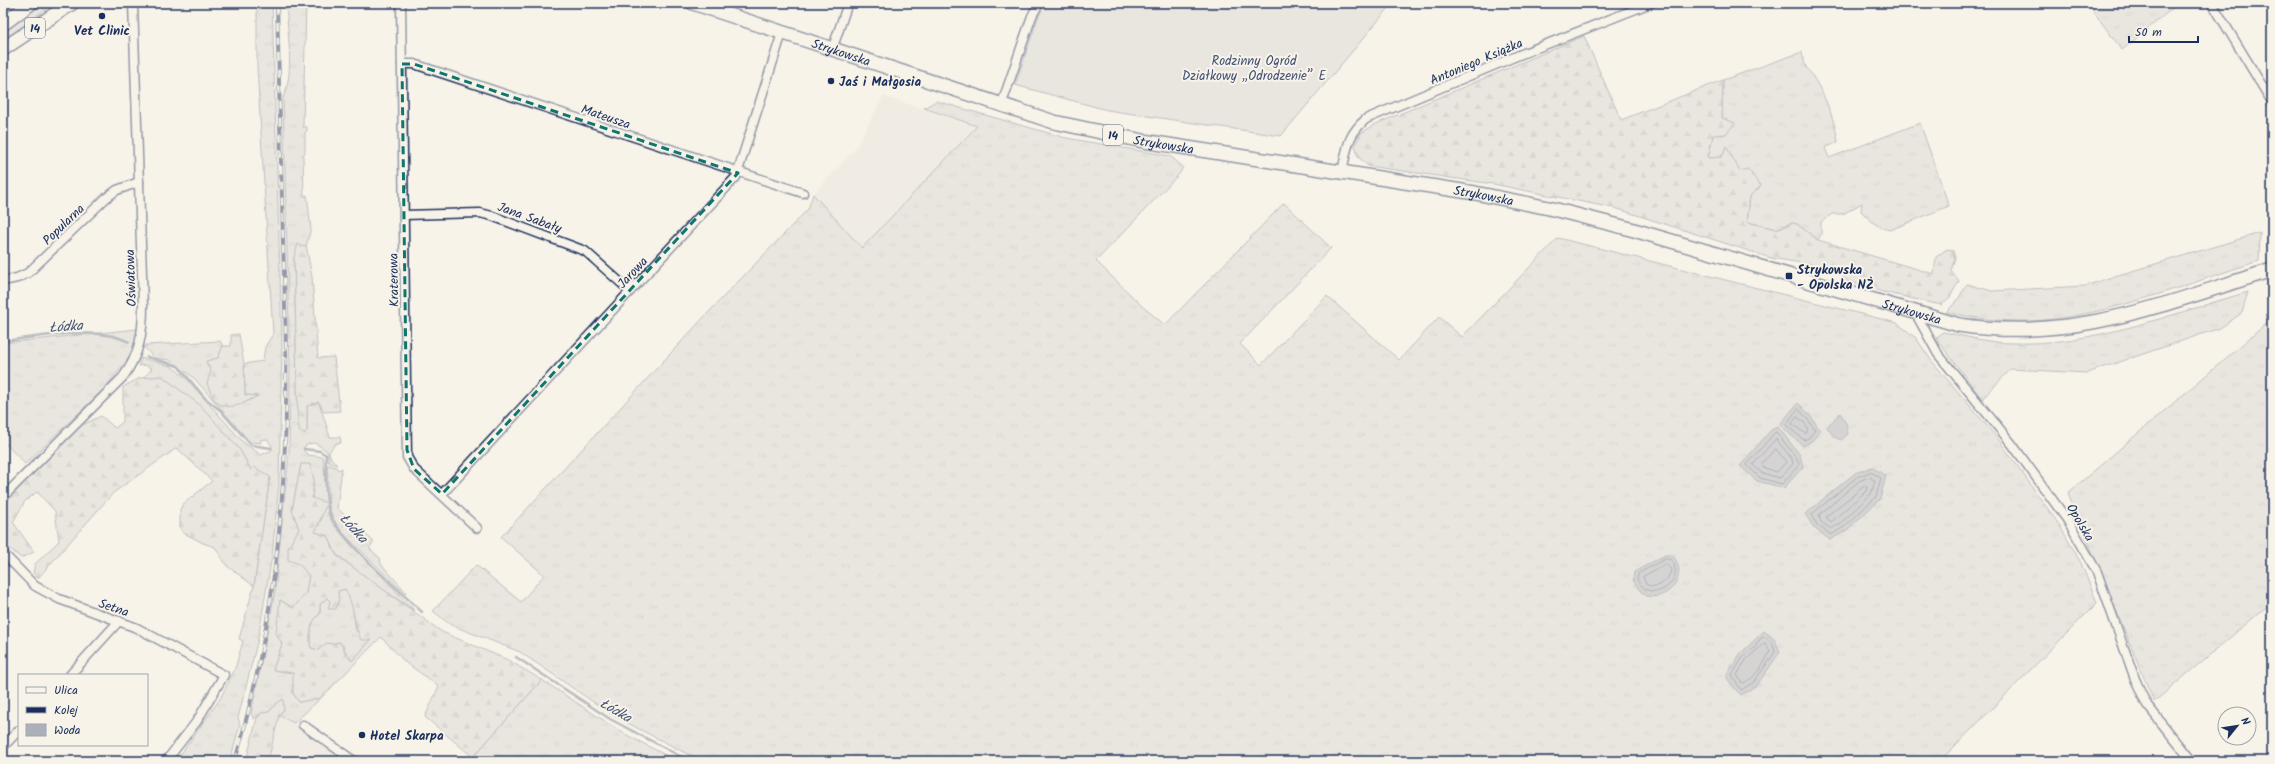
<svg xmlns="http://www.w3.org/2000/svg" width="2275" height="764" viewBox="0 0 2275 764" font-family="Kalam,sans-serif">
	<defs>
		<pattern id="grass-tufts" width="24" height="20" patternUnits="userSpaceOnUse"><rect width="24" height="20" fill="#d7d6d4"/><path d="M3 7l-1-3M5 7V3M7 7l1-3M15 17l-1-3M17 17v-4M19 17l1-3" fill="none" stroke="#b8b8b8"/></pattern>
		<pattern id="forest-firs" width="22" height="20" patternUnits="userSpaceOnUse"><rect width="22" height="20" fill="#d7d6d4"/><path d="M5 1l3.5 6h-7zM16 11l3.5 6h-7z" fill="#b8b8b8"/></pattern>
	</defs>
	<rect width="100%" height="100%" fill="#f7f3e8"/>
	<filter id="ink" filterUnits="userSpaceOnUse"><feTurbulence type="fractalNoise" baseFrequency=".025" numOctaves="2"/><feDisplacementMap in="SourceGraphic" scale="8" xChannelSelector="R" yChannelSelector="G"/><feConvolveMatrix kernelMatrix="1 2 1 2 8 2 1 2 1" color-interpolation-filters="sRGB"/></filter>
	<g filter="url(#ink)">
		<g fill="#e6e5de">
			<polygon points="883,96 977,126 862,248 813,194 856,148"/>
			<polygon points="279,716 294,723 345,761 268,761"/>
		</g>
		<g fill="url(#grass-tufts)" stroke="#798299">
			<polygon points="43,3 54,3 10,35 6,30"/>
			<path d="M243,3H272L282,342L279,483L272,556L258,639L238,718L240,724L230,761H176L220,699L235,669L243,641L239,639L254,586L270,477L251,470L240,450L227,435L162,376L143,378L152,369L145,365L139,366L141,358L171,366L186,378L243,442L261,455L272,450V446L267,439L260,440L261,443L250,442L194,378L170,360L154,358L145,348L146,345L220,341L223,346L218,358L207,361V365L211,371L216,402C234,410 240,405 257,396L245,395L244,364L263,361L265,347L273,334L257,67V5H243Z"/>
			<path d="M286,3H306L303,127H307V131L305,132V152L303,156L304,196L307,195L311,229L306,246L294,257L298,424L305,433L307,431V406L314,402H319L330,437H340L341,443L335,444L329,452L331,458L337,465L329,463L327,451L315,443L308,444L304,447V451L308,455L323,457L328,514L333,524L415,611L372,582L336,554L328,536L314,532L322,518L312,498L314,480L301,464L292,510L299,529L288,548L309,576L306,593L293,608L280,600L282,644L273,670L294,673L293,693L299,702L321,698L294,723L279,716L284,709L277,703L269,712L261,713L254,719L251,714L275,592L289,452L290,367L283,97C295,75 287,28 286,3Z"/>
			<polygon points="2087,3 2179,3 2122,50"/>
			<path d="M1802,52C1804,69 1807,66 1815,80C1826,98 1835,121 1838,142L1825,148L1829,158L1920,123L1949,206L1890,230C1877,228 1870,220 1861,211L1862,203L1843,214H1832L1821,222V234L1818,240L1797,224L1792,223L1776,229L1747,222L1750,196L1761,185L1755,179L1740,171L1726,147L1724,153L1721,157L1708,158L1713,135L1735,123L1722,118L1723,80Z"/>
			<polygon points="936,101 1066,138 1170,156 1183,167 1180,173 1096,261 1143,307 1165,325 1284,203 1331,248 1240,344 1261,365 1327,296 1399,360 1439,317 1462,337 1558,238 1897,323 1916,338 1931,360 1999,440 2060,526 2081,563 2097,603 1940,761 701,761 614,716 520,652 451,625 433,611 476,565 521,602 544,575 501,537 706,315 808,209 813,194 862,248 977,126 924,108"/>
			<path d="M2260,233L2259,261C2192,282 2124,310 2054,319C2018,324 1982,320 1946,312L1957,301L1967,284L1992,291L2085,286L2115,276Z"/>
			<path d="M2248,292L2242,313L2220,328L2087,373L2011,369L1982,399L1936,338L1943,332C1965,336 1989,343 2012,343C2092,346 2171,314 2248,292Z"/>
			<polygon points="2272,319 2272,602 2154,702 2068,493"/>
			<polygon points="138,329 133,353 104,389 25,464 3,441 3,343"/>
			<polygon points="327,465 336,467 338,470 342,468 337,508 374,542 369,548 380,558 381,564 406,592 404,593 336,526 329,507"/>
			<path d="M345,589L352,602L356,631L371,640L352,661L340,642L332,644L327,643L318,650L311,648C308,639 311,618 320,614V604L327,598L330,601L338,591Z"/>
			<polygon points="542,680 623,733 677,761 478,761 473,757"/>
		</g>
		<g fill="url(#forest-firs)" stroke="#798299" fill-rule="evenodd">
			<polygon points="1584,36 1621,120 1723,80 1722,118 1735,123 1726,134 1713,135 1708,158 1721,157 1724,153 1726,146 1740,171 1748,169 1761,186 1750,196 1747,222 1776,229 1792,223 1797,224 1818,240 1934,274 1936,257 1947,249 1953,251 1955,258 1951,270 1959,281 1950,297 1941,305 1883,292 1847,281 1838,269 1771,258 1618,209 1493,184 1368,166 1358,157 1355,145 1361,133 1376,124"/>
			<polygon points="298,244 302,247 306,245 312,277 318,358 334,357 340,411 324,412 319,402 307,406 307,431 305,433 300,432 298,424 294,257"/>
			<path d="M239,334L244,364L245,395L258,396C246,402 228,413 216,401C212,398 210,389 207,384L211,371L206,361L218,358L223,346H231V335Z"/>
			<polygon points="162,376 201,406 240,450 251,470 254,467 270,477 254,586 227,566 215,547 203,543 182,532 180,526 180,510 183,504 212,481 177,448 113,493 38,578 33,573 35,564 59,541 55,511 37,492 25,501 13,522 34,552 21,558 3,543 3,511 7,500 76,428 101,416 115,428 123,422 123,387 140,378"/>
			<path d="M301,464H310L314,480L312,498L327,503L315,532L328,536L336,555L442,632L508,660L542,680L473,757L425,717L439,686L406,663L381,637L321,698L299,702L293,693V673L273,670L282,644L276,633L280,600L293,608L306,593L309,576L299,564L288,560V548L299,529L292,510ZM345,589C355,606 353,623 361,640H371L352,661L347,656L340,642L332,644L327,643L318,650L311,648C308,639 311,618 320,614V604L327,598L330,601L328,609H336L339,599L338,591Z"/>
			<polygon points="283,699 284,709 279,716 268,761 246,761 257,718 261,713 269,712 277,703"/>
		</g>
		<polygon fill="#d7d6d4" stroke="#798299" points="1046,3 1393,3 1281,136 1107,110 1015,85 1039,15"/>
		<g fill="#acb0b9" stroke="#727c95">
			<polygon points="1798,403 1810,415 1820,431 1812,441 1803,446 1782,427 1781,423"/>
			<polygon points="1840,413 1846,423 1848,434 1841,440 1834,437 1827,427"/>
			<polygon points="1778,427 1800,455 1803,467 1784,488 1757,481 1740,466 1771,430"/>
			<polygon points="1872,467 1886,476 1880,499 1847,530 1830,540 1814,528 1805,514 1855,473"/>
			<path d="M1665,555H1672C1690,574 1669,601 1648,596C1640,594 1637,586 1633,580L1634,572Z"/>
			<polygon points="1764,631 1775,640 1780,652 1757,685 1741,695 1735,689 1727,678 1727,674 1740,654"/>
		</g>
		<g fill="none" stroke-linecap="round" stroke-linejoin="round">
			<g stroke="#556382" stroke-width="1">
				<polygon points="1798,409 1807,418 1815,430 1809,438 1804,440 1786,425"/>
				<polygon points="1797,417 1803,421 1808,429 1806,434 1792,424"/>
				<polygon points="1776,432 1796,457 1799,465 1782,484 1760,478 1747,465"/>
				<polygon points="1776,439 1792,459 1793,464 1780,478 1762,473 1753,465"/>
				<polygon points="1776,449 1786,462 1777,472 1765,468 1761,464"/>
				<polygon points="1871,472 1881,478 1876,497 1844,527 1831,535 1817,525 1812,514 1857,477"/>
				<polygon points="1870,477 1875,481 1871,494 1841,523 1831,529 1821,522 1819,515 1859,481"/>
				<polygon points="1865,486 1867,487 1866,491 1831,522 1827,518 1827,516"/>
				<path d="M1665,559H1670C1688,576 1655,609 1637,580L1638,574Z"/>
				<path d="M1666,564L1671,569C1670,580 1657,591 1646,584L1643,577Z"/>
				<polygon points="1765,637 1772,642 1775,652 1754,682 1741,690 1732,675 1743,657 1755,647 1760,639"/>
				<path d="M1765,643L1770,651C1765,662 1754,681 1742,683L1737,675L1746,660Z"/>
			</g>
			<g stroke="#727c95" stroke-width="2.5">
				<path d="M3,341C38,337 98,325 129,342"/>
				<polyline points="147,357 178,366 205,398 220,410 251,445 271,448"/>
				<path d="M304,449L320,451L326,455C326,472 324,495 329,512C338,538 400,591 422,612"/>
				<polyline points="516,657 610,719 689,761"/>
			</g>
			<g stroke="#1b2f5e" stroke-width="11">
				<g id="minor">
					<polyline points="401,3 407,457 414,469 477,528"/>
					<polyline points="2212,3 2272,102"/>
					<polyline points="832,50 848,3"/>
					<polyline points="402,64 414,64 803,193"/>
					<polyline points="1001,106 1032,16 1039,3"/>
					<path d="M1342,172C1347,149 1347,135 1366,119L1519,55L1651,3"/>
					<polyline points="404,215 480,213 492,216 585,251 630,291"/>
					<polyline points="3,281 17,278 28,273 106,198 117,190 139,182"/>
					<polyline points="1916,314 1938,354 2012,444 2068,521 2097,572 2135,679 2147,705 2192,761"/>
					<polyline points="442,494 736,177 782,33"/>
					<path d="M3,497L123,377C140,354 143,333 143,305L133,3"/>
					<polyline points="3,553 35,586 59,599 137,628 224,675 197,721 166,761"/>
					<polyline points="70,675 119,621"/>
					<polyline points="303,725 354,761"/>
					<polyline points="3,747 19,730"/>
				</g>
			</g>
			<g stroke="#1b2f5e" stroke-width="16">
				<g id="primary">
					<path id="s1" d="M693,3L1054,122L1143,141L1475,193L1549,208L1627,228L1959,325C2073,343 2165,303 2272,270"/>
					<polyline points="3,24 31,3"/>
					<polyline points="3,49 72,3"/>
				</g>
			</g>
			<use href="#minor" stroke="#f7f3e8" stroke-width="8"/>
			<use href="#primary" stroke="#f7f3e8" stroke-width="13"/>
			<g stroke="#1b2f5e" stroke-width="4">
				<path id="rail" d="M235,761C265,658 281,550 285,444C288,376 285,308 283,241C281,161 279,82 277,3"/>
			</g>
			<use href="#rail" stroke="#f7f3e8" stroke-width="2.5" stroke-dasharray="8" stroke-linecap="butt"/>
		</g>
	</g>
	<path d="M0 0H2275V764H0ZM402,64H414L738,173L442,494L414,469L407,450Z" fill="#f7f3e8" fill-opacity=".55" fill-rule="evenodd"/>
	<path fill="none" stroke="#0f766e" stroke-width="3" stroke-dasharray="8 5" stroke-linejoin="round" d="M402,64H414L738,173L442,494L414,469L407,450Z"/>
	<g fill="#1b2f5e" stroke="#f7f3e8" stroke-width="1.5">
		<circle cx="102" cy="16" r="4"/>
		<circle cx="831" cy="81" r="4"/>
		<rect x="1785" y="272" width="8" height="8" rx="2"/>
		<circle cx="362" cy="735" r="4"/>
	</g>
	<g text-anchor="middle" stroke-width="4" stroke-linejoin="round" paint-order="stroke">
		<g fill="#f7f3e8" stroke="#5d6a87" stroke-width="1">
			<rect x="25" y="18" width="20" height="20" rx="3"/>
			<rect x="1103" y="125" width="20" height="20" rx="3"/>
		</g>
		<g font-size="12" font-weight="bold" fill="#1b2f5e">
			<text x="35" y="32">14</text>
			<text x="1113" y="139">14</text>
		</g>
		<g font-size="13" font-weight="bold" fill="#1b2f5e" stroke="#f7f3e8" text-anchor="start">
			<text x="102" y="35" text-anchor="middle">Vet Clinic</text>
			<text x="839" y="86">Jaś i Małgosia</text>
			<text x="1797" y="274">Strykowska<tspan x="1797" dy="15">- Opolska NŻ</tspan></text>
			<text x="370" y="740">Hotel Skarpa</text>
		</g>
		<g font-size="13" fill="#1b2f5e" stroke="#f7f3e8">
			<text dy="5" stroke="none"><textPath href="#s1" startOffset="156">Strykowska</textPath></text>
			<text transform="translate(1476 61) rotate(-23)" y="5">Antoniego Książka</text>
			<text transform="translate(606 116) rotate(19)" y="5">Mateusza</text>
			<text dy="5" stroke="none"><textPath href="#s1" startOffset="492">Strykowska</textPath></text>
			<text dy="5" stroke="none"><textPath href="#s1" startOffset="816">Strykowska</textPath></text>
			<text transform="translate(530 217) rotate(20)" y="5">Jana Sabały</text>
			<text transform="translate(63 224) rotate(-44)" y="5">Popularna</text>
			<text transform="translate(632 272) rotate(-47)" y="5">Jarowa</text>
			<text transform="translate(130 278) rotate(-92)" y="5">Oświatowa</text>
			<text transform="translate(393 280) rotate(-91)" y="5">Kraterowa</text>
			<text dy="5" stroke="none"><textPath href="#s1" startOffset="1260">Strykowska</textPath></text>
			<text transform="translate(2081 522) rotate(59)" y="5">Opolska</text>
			<text transform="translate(114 607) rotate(19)" y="5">Setna</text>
		</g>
		<g font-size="13" fill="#415076" stroke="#f7f3e8">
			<text x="1254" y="65">Rodzinny Ogród<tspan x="1254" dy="15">Działkowy „Odrodzenie” E</tspan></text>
		</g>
		<g font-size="14" font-style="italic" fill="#465679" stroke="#f7f3e8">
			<text transform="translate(66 326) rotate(-4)" y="5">Łódka</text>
			<text transform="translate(354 528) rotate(48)" y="5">Łódka</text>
			<text transform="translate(616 710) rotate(30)" y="5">Łódka</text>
		</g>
	</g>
	<rect width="2275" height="764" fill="none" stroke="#f7f3e8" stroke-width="16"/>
	<rect x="8" y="8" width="2259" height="748" fill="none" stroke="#1b2f5e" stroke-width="1.5" filter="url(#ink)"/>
	<rect x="18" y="674" width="130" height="72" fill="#f7f3e8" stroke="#9fa5b1"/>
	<rect x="26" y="687" width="20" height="6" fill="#f7f3e8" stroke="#9fa5b1"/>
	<text x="54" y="694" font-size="12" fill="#1b2f5e">Ulica</text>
	<rect x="26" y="707" width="20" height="6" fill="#1b2f5e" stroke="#9fa5b1"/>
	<text x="54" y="714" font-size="12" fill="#1b2f5e">Kolej</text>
	<rect x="26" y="724" width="20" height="12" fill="#acb0b9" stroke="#9fa5b1"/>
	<text x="54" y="734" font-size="12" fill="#1b2f5e">Woda</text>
	<g transform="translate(2237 726) rotate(60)"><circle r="19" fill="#f7f3e8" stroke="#9fa5b1"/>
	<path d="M0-3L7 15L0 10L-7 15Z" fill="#1b2f5e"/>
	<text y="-6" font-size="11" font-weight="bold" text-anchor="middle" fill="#1b2f5e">N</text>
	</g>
	<path d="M2129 36v6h69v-6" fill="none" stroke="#1b2f5e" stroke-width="2"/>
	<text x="2135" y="36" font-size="12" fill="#1b2f5e" stroke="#f7f3e8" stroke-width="3" paint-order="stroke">50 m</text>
</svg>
